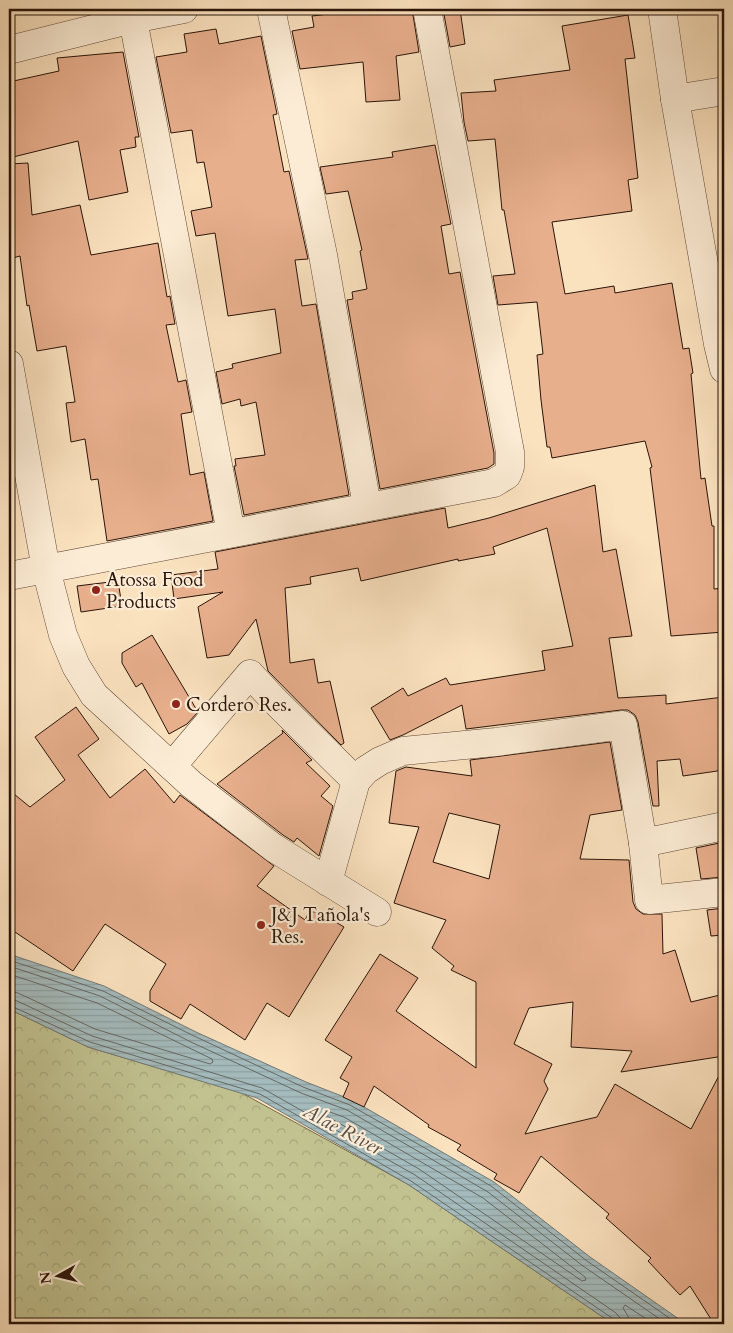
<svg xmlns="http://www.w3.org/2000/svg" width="733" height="1333" viewBox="0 0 733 1333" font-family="Cardo,serif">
	<defs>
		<pattern id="forest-crowns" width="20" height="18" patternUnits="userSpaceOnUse" patternTransform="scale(1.25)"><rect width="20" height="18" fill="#c1c290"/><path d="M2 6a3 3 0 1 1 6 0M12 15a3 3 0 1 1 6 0" fill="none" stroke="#a6a67b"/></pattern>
		<pattern id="water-rules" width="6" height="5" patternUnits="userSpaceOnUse" patternTransform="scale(1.25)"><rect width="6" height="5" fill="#a4bbbd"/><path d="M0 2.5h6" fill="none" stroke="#8da0a1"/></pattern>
	</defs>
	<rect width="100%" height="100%" fill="#fbe2bf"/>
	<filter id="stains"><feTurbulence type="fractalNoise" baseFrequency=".004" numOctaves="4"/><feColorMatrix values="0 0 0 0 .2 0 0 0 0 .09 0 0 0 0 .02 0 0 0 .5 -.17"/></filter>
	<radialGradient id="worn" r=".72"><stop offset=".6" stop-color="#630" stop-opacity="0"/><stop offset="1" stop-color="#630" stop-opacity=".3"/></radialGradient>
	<polygon fill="url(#forest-crowns)" stroke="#756b4c" points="9,1009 88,1047 242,1093 409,1185 613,1324 9,1324"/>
	<polygon fill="url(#water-rules)" stroke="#737875" points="9,954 104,986 196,1032 306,1082 352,1100 494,1182 590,1257 686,1324 613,1324 409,1185 257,1098 88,1047 9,1009"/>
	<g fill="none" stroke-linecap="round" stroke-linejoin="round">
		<g stroke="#666863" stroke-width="1">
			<polyline points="9,960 103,991 194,1036 303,1087 350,1105 491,1186 587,1261 678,1324"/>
			<polyline points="9,966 100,996 191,1042 301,1093 347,1110 488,1192 583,1266 667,1324"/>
			<polyline points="9,974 97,1003 212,1059 213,1062 210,1064 95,1029 18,993 9,991"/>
			<polyline points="9,999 15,1000 92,1036 262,1088 415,1175 616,1313 620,1318 621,1324"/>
			<polyline points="9,1005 90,1042 260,1094 411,1181 612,1318 615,1324"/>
			<polygon points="327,1111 344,1117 483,1198 585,1277 586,1280 582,1281 419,1169 325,1115 324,1112"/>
			<polyline points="629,1324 628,1316 623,1308 625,1305 654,1324"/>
		</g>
	</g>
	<g fill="#e8af8d" stroke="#291409" fill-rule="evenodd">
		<polygon points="369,9 412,9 419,52 396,56 400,100 366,102 363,62 300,69 292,31 314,27 312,16"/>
		<polygon points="443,9 460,9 465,44 450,47"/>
		<polygon points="628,15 635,58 625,59 638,178 628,180 632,211 552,222 565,294 614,286 615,293 672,283 683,349 689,348 693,373 691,374 701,479 705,478 712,526 714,526 714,589 724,588 724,632 671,636 650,468 652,467 645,441 552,458 550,447 547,447 541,400 537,355 543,354 537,302 498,305 493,276 515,274 504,210 502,210 495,139 468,141 464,122 461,93 496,91 494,80 570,70 562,26"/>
		<polygon points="216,29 219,44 261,36 277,114 273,115 284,172 289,171 308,259 295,260 302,306 316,304 349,495 244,515 234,466 236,466 235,459 265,455 256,402 241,406 240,399 222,404 216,372 233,368 232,364 281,353 275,309 228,316 215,233 196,236 191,211 212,207 204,162 197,163 192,130 171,133 156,57 187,52 184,34"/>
		<polygon points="123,52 139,137 135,137 136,147 120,150 128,192 89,200 78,141 9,158 9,82 59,71 57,58"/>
		<polygon points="435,145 451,224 441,226 449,274 460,272 494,453 494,464 488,468 380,489 347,300 353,299 352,292 367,289 360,251 362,250 348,191 326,194 320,167 393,157 392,152"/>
		<polygon points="28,163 32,215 80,205 91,255 158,243 167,297 170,296 175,324 166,325 178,382 186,380 192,412 181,414 190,475 204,472 213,521 107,541 98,479 91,480 85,439 71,442 66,403 75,402 66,346 37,351 29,305 27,306 20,256 9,259 9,164"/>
		<polygon points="595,485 603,552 616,549 632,636 609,638 618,698 666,695 666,704 724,697 724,770 683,776 680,759 657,761 659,806 653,806 638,722 635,715 628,710 621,710 466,729 462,705 403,735 390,740 371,708 403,688 408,696 446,678 450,685 545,670 542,651 573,646 547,528 493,547 495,554 458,561 458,559 361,581 358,568 310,577 311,584 285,588 290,663 314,659 318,683 330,681 344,743 341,745 268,671 256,619 229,655 207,658 198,607 223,592 174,599 171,575 218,569 215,552 445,508 448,528 489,518"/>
		<polygon points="118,581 122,606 81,612 77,586"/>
		<polygon points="152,635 198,712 187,724 169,734 142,683 136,687 122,663 122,653"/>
		<polygon points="76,707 99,739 78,755 110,798 145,769 174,803 180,795 274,866 257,886 305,920 309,912 319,912 344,927 289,1017 267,1003 245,1040 190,1004 181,1019 150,1001 150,991 166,964 105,924 73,971 9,928 9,790 30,807 65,780 35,737"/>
		<polygon points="282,730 312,760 306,763 330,786 321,796 333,806 319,856 297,838 294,842 283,835 217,784 283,733"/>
		<path d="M610,742L622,810L590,815L580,859L629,860L633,902L636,909L643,914H662L663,954L675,950L691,1002L724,994V1056L621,1072L632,1051L571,1047L573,1002L529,1008L514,1044L552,1064L544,1081L548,1089L525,1134L597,1117L615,1084L691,1129L724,1066V1324H714L690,1286L680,1295L648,1261L651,1258L606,1218L609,1214L541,1156L519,1193L494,1179L497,1174L457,1150L461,1145L428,1127L429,1125L374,1086L364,1107L343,1097L349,1083L340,1078L352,1057L325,1040L380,954L418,978L396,1011L476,1068V982L451,970L454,966L432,948L446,920L394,903L419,827L389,823L396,771L406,767L472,776L470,760ZM449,813L500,825L489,879L433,862Z"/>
		<polygon points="724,842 724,877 701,879 696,848"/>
		<polygon points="724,908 724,935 711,936 707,910"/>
	</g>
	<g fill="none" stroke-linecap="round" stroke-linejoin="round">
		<g stroke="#5e4836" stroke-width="29">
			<g id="minor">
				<polyline points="131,9 231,533"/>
				<polyline points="271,9 323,255 367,506"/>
				<polyline points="662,9 675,99 718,344 724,369"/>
				<polyline points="9,50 133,19 184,9"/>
				<polyline points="675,99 724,91"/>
				<polyline points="9,364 46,569 63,635 76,666 94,695 191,784 274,848 377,912"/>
				<polyline points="9,576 494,483 507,475 510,467 510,452 427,9"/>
				<polyline points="172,766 250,674 274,700 356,781"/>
				<polyline points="643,843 649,900 724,892"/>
				<polyline points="328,882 356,781 366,770 380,761 403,751 496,742 623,725 643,843 724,826"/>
			</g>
		</g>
		<use href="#minor" stroke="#fcecd5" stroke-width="28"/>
	</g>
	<g fill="#8f2418" stroke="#fcecd5" stroke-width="2">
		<circle cx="96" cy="590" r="5"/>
		<circle cx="176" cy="704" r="5"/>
		<circle cx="261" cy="925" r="5"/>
	</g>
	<g text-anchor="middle" stroke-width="4.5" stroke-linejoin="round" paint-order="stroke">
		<g font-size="19" fill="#291409" stroke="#fcecd5" text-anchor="start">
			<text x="106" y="586">Atossa Food<tspan x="106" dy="22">Products</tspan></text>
			<text x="186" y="711">Cordero Res.</text>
			<text x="271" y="921">J&amp;J Tañola's<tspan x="271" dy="22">Res.</tspan></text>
		</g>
		<g font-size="20" font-style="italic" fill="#544e48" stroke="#fcecd5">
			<text transform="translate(343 1129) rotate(28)" y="7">Alae River</text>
		</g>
	</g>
	<rect width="733" height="1333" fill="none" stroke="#fbe2bf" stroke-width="30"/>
	<rect x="10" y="10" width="713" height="1313" fill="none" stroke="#291409" stroke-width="2.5"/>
	<rect x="15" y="15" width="703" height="1303" fill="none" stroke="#291409"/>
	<g transform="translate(58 1276) rotate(262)" stroke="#fcecd5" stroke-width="4" paint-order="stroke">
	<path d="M0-4L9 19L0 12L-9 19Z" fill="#291409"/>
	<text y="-8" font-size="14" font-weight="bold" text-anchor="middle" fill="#291409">N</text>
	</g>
	<rect width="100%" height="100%" filter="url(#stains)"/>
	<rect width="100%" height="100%" fill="url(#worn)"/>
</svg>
